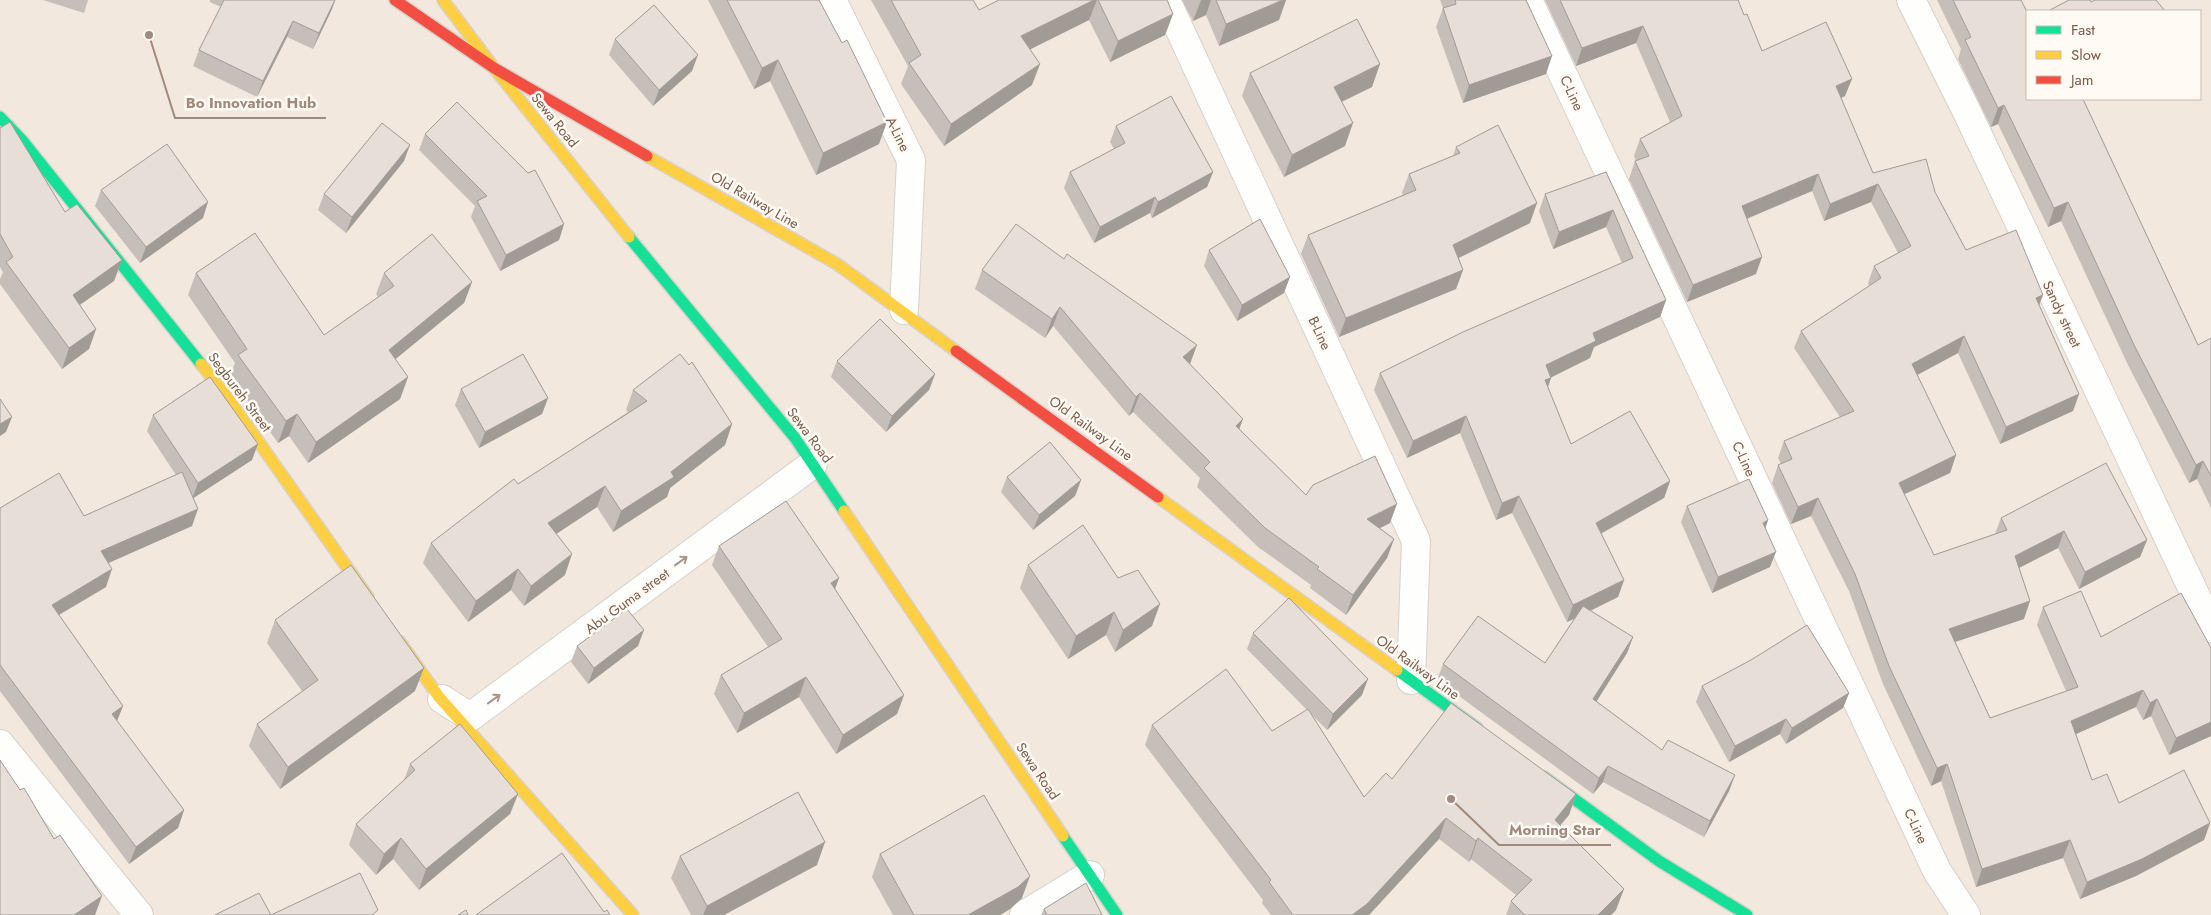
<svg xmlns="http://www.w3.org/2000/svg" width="2211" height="915" viewBox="0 0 2211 915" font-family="Jost,sans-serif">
	<rect width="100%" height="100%" fill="#f9f5f0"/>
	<path fill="#f2e8de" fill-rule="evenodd" d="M0,0H2211V915H0ZM2027,11H2200V99H2027Z"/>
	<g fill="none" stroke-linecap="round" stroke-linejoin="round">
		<g stroke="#d7d1cb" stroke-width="30">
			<g id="street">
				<polyline points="832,0 911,160 904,310"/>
				<polyline points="1166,0 1416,541 1411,680"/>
				<polyline points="1528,0 1937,871 1966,915"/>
				<polyline points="1911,0 1967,112 2211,628"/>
				<polyline points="442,699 470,717 813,464"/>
				<polyline points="0,744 139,915"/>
				<polyline points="1024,915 1090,875"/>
			</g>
		</g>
		<g stroke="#d9d2cb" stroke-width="14">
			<g id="fast">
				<polyline points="0,117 22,140 201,364"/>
				<polyline points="629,237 795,438 844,511"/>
				<polyline points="1397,670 1477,728"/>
				<polyline points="1544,777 1659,861 1747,915"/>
				<polyline points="1063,836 1117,915"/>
			</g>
		</g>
		<g stroke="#d9d2cb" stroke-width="14">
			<g id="slow">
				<polyline points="443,0 494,68 629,237"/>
				<polyline points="647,156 837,264 956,351"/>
				<polyline points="201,364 227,397 368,597"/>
				<polyline points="1158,497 1397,670"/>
				<polyline points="844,511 1063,836"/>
				<polyline points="400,642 439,697 633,915"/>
			</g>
		</g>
		<g stroke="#d9d2cb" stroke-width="14">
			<g id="jam">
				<polyline points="395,0 494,68 647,156"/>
				<polyline points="956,351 1158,497"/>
			</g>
		</g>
		<use href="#street" stroke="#fefefd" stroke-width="28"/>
		<use href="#fast" stroke="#16e098" stroke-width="11"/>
		<use href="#slow" stroke="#ffcf43" stroke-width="11"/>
		<use href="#jam" stroke="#f24e42" stroke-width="11"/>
	</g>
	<g fill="#c6bfb9">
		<polygon points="43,0 88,0 84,13"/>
		<polygon points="210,0 335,0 332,9 313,49 287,37 257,97 193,66 199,50 221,7 210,2"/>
		<polygon points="708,0 819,0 879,144 816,175 770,81 754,89"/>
		<polygon points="871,0 973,0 979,10 999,0 1167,0 1173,14 1165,35 1110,62 1089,20 1030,49 1032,85 944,146 901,84 908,66"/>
		<polygon points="1182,0 1286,0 1279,20 1219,46 1206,15 1193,21"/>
		<polygon points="1440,0 1526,0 1546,74 1463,103 1436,27 1443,8"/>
		<polygon points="1545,0 1738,0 1744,15 1762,51 1845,96 1841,98 1873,173 1935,192 1966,250 2043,295 2039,305 2079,394 2073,411 2000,444 1958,353 1917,375 1956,455 1950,473 1904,494 1934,555 1995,534 2001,518 2147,540 2140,557 2079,589 2058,548 2019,568 2024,619 1955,642 1990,718 2066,691 2037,625 2043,607 2101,637 2211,648 2211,736 2169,755 2151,716 2143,720 2136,707 2076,734 2092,780 2119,803 2210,823 2204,840 2136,876 2080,899 2063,858 1976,887 1941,781 1931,786 1883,684 1849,591 1811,516 1791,524 1772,483 1778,465 1781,464 1778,458 1784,441 1840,417 1794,348 1801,331 1869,286 1868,283 1874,266 1898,253 1871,202 1824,221 1812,191 1747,219 1756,274 1687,302 1629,179 1635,161 1636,161 1634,156 1640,139 1670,122 1636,43 1576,66"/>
		<polygon points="1937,0 2021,0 2027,99 2084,99 2083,99 2198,345 2211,338 2211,508 2197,479 2189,483 2128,365 2061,221 2048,227 1998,124 1991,127 1958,59 1961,49"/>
		<polygon points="615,39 692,71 653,106 609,55"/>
		<polygon points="1250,73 1372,87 1342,102 1345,146 1284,177 1242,96"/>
		<polygon points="1116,126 1213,172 1207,187 1152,218 1150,213 1094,243 1064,188 1070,172 1114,149 1110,142"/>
		<polygon points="0,128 65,212 122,260 114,281 80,305 96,329 89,349 62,369 0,284 0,279 3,272 0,267"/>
		<polygon points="425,134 564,224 559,240 500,271 471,217 475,206 419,150"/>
		<polygon points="1456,147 1530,223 1459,258 1463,270 1456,289 1339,337 1301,254 1308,235 1403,195 1402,193 1409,174 1453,156"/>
		<polygon points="404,161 346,233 318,210 324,194"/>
		<polygon points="1606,172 1666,300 1660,317 1594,347 1590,358 1551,377 1548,387 1571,444 1670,481 1664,498 1601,534 1624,580 1618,597 1590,611 1633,637 1627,653 1596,701 1662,750 1735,775 1729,791 1704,837 1603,782 1593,794 1437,680 1443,664 1545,663 1574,619 1567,622 1512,513 1496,520 1460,433 1407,458 1374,390 1380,373 1622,263 1606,227 1553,249 1539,211 1545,194"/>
		<polygon points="101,190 203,218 140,263 95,206"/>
		<polygon points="1209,250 1284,293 1237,321 1204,266"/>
		<polygon points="982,270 1190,364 1239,429 1306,495 1390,523 1380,528 1394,539 1387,558 1346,615 1310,588 1311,585 1258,547 1197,487 1200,478 1133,412 1129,416 1053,326 1045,338 975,289"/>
		<polygon points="196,273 324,335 378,297 376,294 384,273 472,282 464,303 395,359 408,377 400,399 308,463 289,436 278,443 230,376 235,363 188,295"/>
		<polygon points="837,361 935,374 929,390 886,432 831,377"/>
		<polygon points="461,389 548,398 542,414 479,448 455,405"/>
		<polygon points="633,390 732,424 725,445 670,488 667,497 613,532 597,507 556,534 565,575 524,606 511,590 468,622 423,563 431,543 628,412 626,410"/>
		<polygon points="153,415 252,460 193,498 192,526 108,563 106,587 59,615 123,706 117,721 184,810 178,828 129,864 0,691 0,508 84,516 176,475 147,431"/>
		<polygon points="1007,477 1081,480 1075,496 1033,530 1001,492"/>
		<polygon points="1687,506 1768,520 1765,528 1770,567 1712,593 1681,522"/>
		<polygon points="719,546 839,578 835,589 904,695 897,714 836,754 799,697 737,733 714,694 721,675 768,647 712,565"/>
		<polygon points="1028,565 1118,578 1152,626 1115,652 1106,635 1068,659 1020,588"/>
		<polygon points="275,620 415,691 280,789 249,746 257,724 302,691 267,643"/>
		<polygon points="1253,633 1362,695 1327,730 1311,714 1364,797 1392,779 1576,794 1569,815 1560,825 1616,910 1611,915 1506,915 1511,901 1516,895 1471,859 1469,862 1439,839 1369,915 1271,915 1262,903 1263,900 1145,745 1152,725 1272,731 1307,710 1247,649"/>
		<polygon points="577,646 638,646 588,684 571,662"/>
		<polygon points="1702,686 1849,693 1843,708 1786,744 1780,734 1729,762 1696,702"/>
		<polygon points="410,764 518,794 510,814 419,890 393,859 376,875 349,845 356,824 404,780"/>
		<polygon points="880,854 1022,898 1010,909 1000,915 893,915 872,877"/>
		<polygon points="680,856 817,865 724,915 691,915 671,878"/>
		<polygon points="1044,909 1102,915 1041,915"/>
	</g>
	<g fill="#a19b96">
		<polygon points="335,0 332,9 313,49 319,33"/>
		<polygon points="1094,0 1097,0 1089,20 1013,58 1021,36"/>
		<polygon points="1201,0 1211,0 1206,15 1193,21"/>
		<polygon points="1283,0 1286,0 1279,20 1219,46 1226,24"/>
		<polygon points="1173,14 1165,35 1110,62 1118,41"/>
		<polygon points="293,21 287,37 257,97 263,81"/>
		<polygon points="1643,26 1636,43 1576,66 1582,48"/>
		<polygon points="698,55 692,71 653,106 659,90"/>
		<polygon points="1552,56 1546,74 1463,103 1469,85"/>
		<polygon points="778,60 770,81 754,89 762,68"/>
		<polygon points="1040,64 1032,85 944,146 951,124"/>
		<polygon points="1380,64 1372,87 1326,109 1334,87"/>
		<polygon points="1852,79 1845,96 1830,103 1836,86"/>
		<polygon points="2004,105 1998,124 1991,127 1998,108"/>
		<polygon points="887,122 879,144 816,175 823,153"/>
		<polygon points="1353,123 1345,146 1284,177 1292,155"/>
		<polygon points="410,145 404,161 346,233 352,217"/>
		<polygon points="1213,172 1207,187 1152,218 1158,202"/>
		<polygon points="1818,174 1812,191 1736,223 1742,206"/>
		<polygon points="1878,184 1871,202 1824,221 1830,204"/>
		<polygon points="1155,197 1150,213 1094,243 1100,227"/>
		<polygon points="208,202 203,218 140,263 146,247"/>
		<polygon points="2068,202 2061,221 2048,227 2054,208"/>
		<polygon points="1537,203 1530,223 1446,264 1453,245"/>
		<polygon points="1613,210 1606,227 1553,249 1559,232"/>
		<polygon points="564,224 559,240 500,271 506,255"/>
		<polygon points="1762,257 1756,274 1687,302 1693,285"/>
		<polygon points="122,260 114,281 65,315 73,295"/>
		<polygon points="1463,270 1456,289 1339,337 1346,318"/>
		<polygon points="1290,277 1284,293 1237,321 1242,305"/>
		<polygon points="472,282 464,303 381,371 389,350"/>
		<polygon points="2043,295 2036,313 2036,298"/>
		<polygon points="1666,300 1660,317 1594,347 1590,358 1540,383 1546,365 1593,333"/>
		<polygon points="1060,307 1053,326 1045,338 1052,319"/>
		<polygon points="96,329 89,349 62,369 69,348"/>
		<polygon points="1964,336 1958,353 1906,381 1912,364"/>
		<polygon points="1197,345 1190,364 1183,357"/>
		<polygon points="935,374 929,390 886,432 892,416"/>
		<polygon points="408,377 400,399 308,463 316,442"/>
		<polygon points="1551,378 1545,395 1545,380"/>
		<polygon points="1140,393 1133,412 1129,416 1136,397"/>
		<polygon points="2079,394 2073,411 2000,444 2006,427"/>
		<polygon points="548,398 542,414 479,448 485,432"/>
		<polygon points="297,414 289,436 278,443 286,421"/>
		<polygon points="1466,416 1460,433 1407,458 1413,441"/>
		<polygon points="12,417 6,432 0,436 0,424"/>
		<polygon points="1243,419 1236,438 1236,426"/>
		<polygon points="732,424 725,445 670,488 667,497 613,532 621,511"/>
		<polygon points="258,444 252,460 192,499 198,483"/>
		<polygon points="1956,455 1950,473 1892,500 1899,483"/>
		<polygon points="2203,461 2197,479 2189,483 2196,465"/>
		<polygon points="1081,480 1075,496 1033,530 1039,515"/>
		<polygon points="1670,481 1664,498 1589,540 1596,523"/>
		<polygon points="605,486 597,507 541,544 548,523"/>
		<polygon points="1519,496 1512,513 1496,520 1502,503"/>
		<polygon points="1818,498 1811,516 1791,524 1798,507"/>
		<polygon points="1397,504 1390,523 1360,538 1367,519"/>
		<polygon points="198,509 192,526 95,569 101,551"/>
		<polygon points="1768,520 1763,536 1763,523"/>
		<polygon points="2064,531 2058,548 2009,573 2015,556"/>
		<polygon points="1394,539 1387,558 1346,615 1353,595"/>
		<polygon points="2147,540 2140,557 2079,589 2085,572"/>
		<polygon points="1776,552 1770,567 1712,593 1718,577"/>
		<polygon points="572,554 565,575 524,606 531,586"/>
		<polygon points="112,569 106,587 45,623 52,605"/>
		<polygon points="518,569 511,590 468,622 476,601"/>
		<polygon points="839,578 832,597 831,583"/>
		<polygon points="1624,580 1618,597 1567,622 1573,605"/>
		<polygon points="2030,601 2024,619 1943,646 1949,629"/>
		<polygon points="1160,604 1152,626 1115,652 1123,630"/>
		<polygon points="1114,612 1106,635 1068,659 1076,636"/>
		<polygon points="644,630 638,646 588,684 594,668"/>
		<polygon points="1633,637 1627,653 1588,715 1593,699"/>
		<polygon points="424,668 415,691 280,789 288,767"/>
		<polygon points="806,677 799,697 737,733 744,713"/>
		<polygon points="1368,679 1362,695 1327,730 1333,714"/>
		<polygon points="2143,690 2136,707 2065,739 2071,721"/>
		<polygon points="1849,693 1843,708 1786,744 1792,728"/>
		<polygon points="904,695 897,714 836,754 843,735"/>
		<polygon points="2157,699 2151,716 2143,720 2150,703"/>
		<polygon points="123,706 116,723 112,714"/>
		<polygon points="1786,719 1780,734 1729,762 1735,746"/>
		<polygon points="2211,722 2211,736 2169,755 2176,738"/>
		<polygon points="1947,764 1941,781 1931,786 1937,768"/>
		<polygon points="1608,766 1603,782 1593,794 1599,778"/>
		<polygon points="1735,775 1729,791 1704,837 1710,821"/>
		<polygon points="518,794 510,814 419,890 426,869"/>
		<polygon points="1576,794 1569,815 1547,841 1555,820"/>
		<polygon points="184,810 178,828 129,864 136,847"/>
		<polygon points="1446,818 1439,839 1369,915 1352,915"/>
		<polygon points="2210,823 2204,840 2136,876 2080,899 2087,882"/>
		<polygon points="401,838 393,859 376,875 384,854"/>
		<polygon points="1478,838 1471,859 1469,862 1476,841"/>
		<polygon points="2070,840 2063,858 1976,887 1982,869"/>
		<polygon points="825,842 817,865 724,915 703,915 707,906"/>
		<polygon points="1030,876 1022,898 1010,909 1000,915 968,915"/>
		<polygon points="1624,889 1616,910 1611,915 1598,915"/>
		<polygon points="102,896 95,915 74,915"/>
	</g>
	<g fill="#e6ded7" stroke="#a19b96">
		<polygon points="224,0 335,0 319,33 293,21 263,81 199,50"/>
		<polygon points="727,0 819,0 842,43 847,40 887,122 823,153 778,60 762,68"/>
		<polygon points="891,0 973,0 979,10 999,0 1094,0 1021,36 1040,64 951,124 909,63 921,55"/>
		<polygon points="1098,0 1167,0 1173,14 1118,41"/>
		<polygon points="1216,0 1283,0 1226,24"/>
		<polygon points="1455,0 1526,0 1552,56 1469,85 1443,8 1456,4"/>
		<polygon points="1560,0 1738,0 1744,15 1747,14 1762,51 1826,22 1852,79 1836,86 1873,173 1926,159 1935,192 1966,250 2016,230 2043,295 2036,298 2079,394 2006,427 1964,336 1912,364 1956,455 1899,483 1934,555 2007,530 2001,518 2106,463 2147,540 2085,572 2064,531 2015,556 2030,601 1949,629 1990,718 2078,687 2043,607 2081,591 2101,637 2181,593 2211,648 2211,722 2176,738 2157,699 2150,703 2143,690 2071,721 2092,780 2107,774 2119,803 2184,770 2210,823 2142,859 2087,882 2070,840 1982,869 1947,764 1937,768 1889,666 1855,574 1818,498 1798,507 1778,465 1792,459 1784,441 1854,411 1801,331 1881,278 1874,266 1911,246 1878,184 1830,204 1818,174 1742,206 1762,257 1693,285 1635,161 1649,156 1640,139 1682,116 1643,26 1582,48"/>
		<polygon points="1953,0 2021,0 2027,12 2027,99 2083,99 2198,345 2211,338 2211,476 2203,461 2196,465 2135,347 2068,202 2054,208 2004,105 1998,108 1965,40 1971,37"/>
		<polygon points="2069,0 2090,0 2091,2 2095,0 2156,0 2165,11 2048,11"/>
		<polygon points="654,5 698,55 659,90 615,39"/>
		<polygon points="1357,19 1380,64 1334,87 1353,123 1292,155 1250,73"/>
		<polygon points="1171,96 1213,172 1158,202 1155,197 1100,227 1070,172 1125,143 1116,126"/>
		<polygon points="457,102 528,173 535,170 564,224 506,255 477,201 487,196 425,134"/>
		<polygon points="10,122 65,212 77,204 122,260 73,295 96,329 69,348 6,262 13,257 0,234 0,128"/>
		<polygon points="382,123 410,145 352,217 324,194"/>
		<polygon points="1498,125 1537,203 1453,245 1463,270 1346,318 1308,235 1416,190 1409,174 1460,153 1456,147"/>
		<polygon points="167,144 208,202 146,247 101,190"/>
		<polygon points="1606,172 1666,300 1593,333 1596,341 1546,365 1551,378 1545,380 1571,444 1630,411 1670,481 1596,523 1624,580 1573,605 1519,496 1502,503 1466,416 1413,441 1380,373 1463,332 1633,258 1613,210 1559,232 1545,194"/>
		<polygon points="1260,219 1290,277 1242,305 1209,250"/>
		<polygon points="1016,224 1064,259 1067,254 1197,345 1183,357 1243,419 1236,426 1306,495 1313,485 1375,456 1397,504 1367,519 1394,539 1353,595 1317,569 1319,567 1265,528 1204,468 1210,462 1140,393 1136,397 1060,307 1052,319 982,270"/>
		<polygon points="255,233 324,335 394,286 384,273 432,234 472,282 389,350 408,377 316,442 297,414 286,421 238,355 247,349 196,273"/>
		<polygon points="880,319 935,374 892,416 837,361"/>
		<polygon points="523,354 548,398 485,432 461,389"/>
		<polygon points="680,354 689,365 692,362 732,424 671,472 674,477 621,511 605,486 548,523 572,554 531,586 518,569 476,601 431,543 514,479 518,484 647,401 633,390"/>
		<polygon points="210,377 258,444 198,483 153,415"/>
		<polygon points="0,399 12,417 0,424"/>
		<polygon points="1050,442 1081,480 1039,515 1007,477"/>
		<polygon points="182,472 198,509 101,551 112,569 52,605 123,706 112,714 184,810 136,847 0,665 0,508 59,473 84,516"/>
		<polygon points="1749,479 1768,520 1763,523 1776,552 1718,577 1687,506"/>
		<polygon points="786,501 839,578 831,583 904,695 843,735 806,677 744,713 721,675 782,639 719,546"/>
		<polygon points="1083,525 1118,578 1138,570 1160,604 1123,630 1114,612 1076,636 1028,565"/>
		<polygon points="351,565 424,668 288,767 257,724 318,680 275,620"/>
		<polygon points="1289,598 1368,679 1333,714 1253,633"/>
		<polygon points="1583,606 1633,637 1593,699 1662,750 1668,740 1735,775 1710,821 1608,766 1599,778 1443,664 1478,616 1545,663"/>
		<polygon points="627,609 644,630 594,668 577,646"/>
		<polygon points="1807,625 1849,693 1792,728 1786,719 1735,746 1702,686 1751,660"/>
		<polygon points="1226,669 1272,731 1308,709 1364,797 1386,773 1392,779 1451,703 1576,794 1555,820 1624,889 1598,915 1525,915 1511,901 1532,880 1478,838 1476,841 1446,818 1367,904 1352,915 1293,915 1269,882 1271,880 1152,725"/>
		<polygon points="460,724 518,794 426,869 401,838 384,854 356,824 415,770 410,764"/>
		<polygon points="0,760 20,790 24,788 54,839 60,835 102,896 74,915 0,915"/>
		<polygon points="798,792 825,842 707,906 680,856"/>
		<polygon points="984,795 1030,876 1018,887 968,915 914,915 880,854"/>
		<polygon points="562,853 604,912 607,910 610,915 476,915"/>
		<polygon points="360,873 378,910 372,915 271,915"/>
		<polygon points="1086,883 1102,915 1047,915 1044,909"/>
		<polygon points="259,893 271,915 215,915"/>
		<polygon points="466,910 468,915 458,915"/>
	</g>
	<defs><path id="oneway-shaft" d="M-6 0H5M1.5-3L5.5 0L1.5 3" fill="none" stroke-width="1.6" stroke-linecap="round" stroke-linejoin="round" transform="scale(1.25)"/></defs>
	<g stroke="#a8958b">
		<use href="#oneway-shaft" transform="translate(681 561) rotate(-36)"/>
		<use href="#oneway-shaft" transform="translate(494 699) rotate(-36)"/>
	</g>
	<g text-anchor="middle" stroke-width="5" stroke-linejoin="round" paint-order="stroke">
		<g font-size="14" fill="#7a5c4d" stroke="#fffaf3">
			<text transform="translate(1572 93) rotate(65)" y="5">C-Line</text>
			<text transform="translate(555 120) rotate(51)" y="5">Sewa Road</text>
			<text transform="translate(898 134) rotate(64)" y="5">A-Line</text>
			<text transform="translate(755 200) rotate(30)" y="5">Old Railway Line</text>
			<text transform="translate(2062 314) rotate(65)" y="5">Sandy street</text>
			<text transform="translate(1320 333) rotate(65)" y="5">B-Line</text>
			<text transform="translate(240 392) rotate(53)" y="5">Segbureh Street</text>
			<text transform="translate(1091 428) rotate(36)" y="5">Old Railway Line</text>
			<text transform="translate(810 435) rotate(53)" y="5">Sewa Road</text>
			<text transform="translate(1744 459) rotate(65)" y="5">C-Line</text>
			<text transform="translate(627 601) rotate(-36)" y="5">Abu Guma street</text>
			<text transform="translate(1418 667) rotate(36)" y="5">Old Railway Line</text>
			<text transform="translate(1038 771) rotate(56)" y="5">Sewa Road</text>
			<text transform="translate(1916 826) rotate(65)" y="5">C-Line</text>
		</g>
	</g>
	<path fill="none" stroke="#9f8a7d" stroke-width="2" d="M149 35L175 118H326M1451 799L1499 845H1611"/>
	<g fill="#9f8a7d" stroke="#fffaf3" stroke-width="2">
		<circle cx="149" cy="35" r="5"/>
		<circle cx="1451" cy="799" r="5"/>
	</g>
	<g font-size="15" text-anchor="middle" font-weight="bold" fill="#9f8a7d" stroke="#fffaf3" stroke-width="5" stroke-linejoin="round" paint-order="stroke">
		<text x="251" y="108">Bo Innovation Hub</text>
		<text x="1555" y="835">Morning Star</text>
	</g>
	<rect x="2026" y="10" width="175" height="90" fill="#fffaf3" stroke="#cabbb1"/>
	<rect x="2036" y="26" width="25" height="8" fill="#16e098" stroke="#cabbb1"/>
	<text x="2071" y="35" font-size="15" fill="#7a5c4d">Fast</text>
	<rect x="2036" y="51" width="25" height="8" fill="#ffcf43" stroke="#cabbb1"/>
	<text x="2071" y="60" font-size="15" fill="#7a5c4d">Slow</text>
	<rect x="2036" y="76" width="25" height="8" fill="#f24e42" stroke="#cabbb1"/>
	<text x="2071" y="85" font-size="15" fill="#7a5c4d">Jam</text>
</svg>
